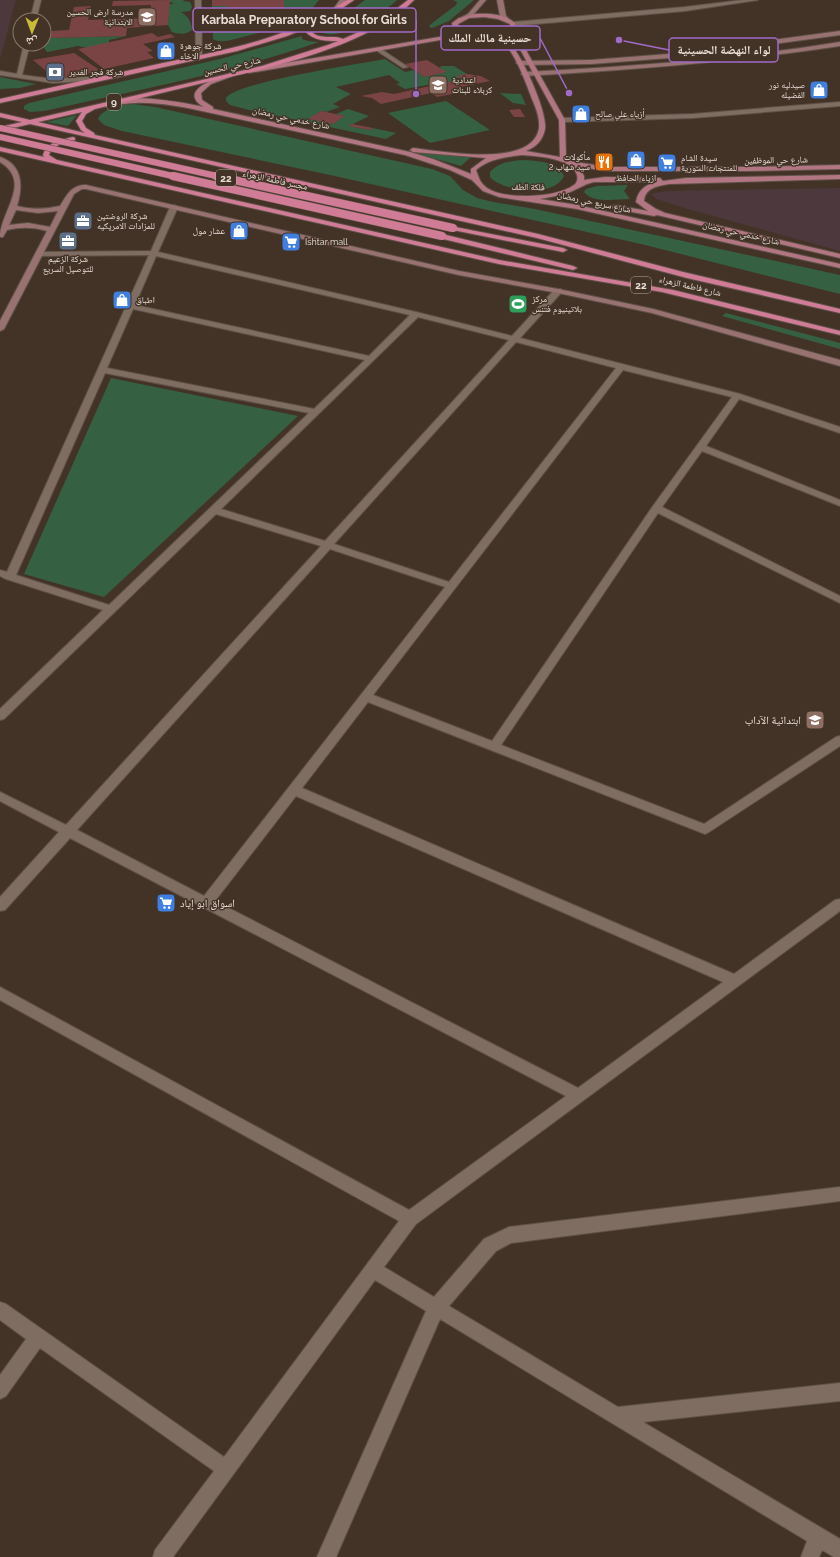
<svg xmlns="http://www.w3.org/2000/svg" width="840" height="1557" viewBox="0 0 840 1557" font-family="Raleway,'Noto Naskh Arabic',sans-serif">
	<rect width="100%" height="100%" fill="#433327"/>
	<g fill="#4c383d">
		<polygon points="0,0 16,0 0,59"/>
		<polygon points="840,188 840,251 684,208 657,199 651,195 655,193 668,191"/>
	</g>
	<g fill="#366042">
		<path d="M170,0H184L183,1L190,2L192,7L190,11L181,12C189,17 191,21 192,30C186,35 179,34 172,32L168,25L169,5L174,3L170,2Z"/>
		<path d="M284,0H319C303,23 269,30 243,37C234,39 221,44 213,39L212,6H228V14H235V20L258,19V13H284Z"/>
		<path d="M365,0H397C383,13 340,43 321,32L324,27L342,17Z"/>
		<polygon points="453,0 474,0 449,21 432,28 429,27 431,24 456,5 457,2"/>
		<polygon points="126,36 109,40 109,43 88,48 78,46 47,52 44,48 50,38"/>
		<path d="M302,36V39L308,41L319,42C230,73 136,90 44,111L30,112L24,109V106L29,103L220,59Z"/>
		<path d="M385,59L405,72L414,70L424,77L446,72L440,68L441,66H454L467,74L457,76L462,79L446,83L438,78L433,79L438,83L405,89L396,84L400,83L389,75L336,87L351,94L333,104L340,107L326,112L321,111L309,119L333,124L344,116L336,114L348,109L369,116L349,126L370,130L373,128L396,133L386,139L249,110L230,105L226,101V98C236,82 360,64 385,59Z"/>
		<polygon points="0,77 36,84 20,88 0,89"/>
		<polygon points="500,93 521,94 526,105 513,103"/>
		<polygon points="446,101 490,130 430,143 388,113"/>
		<path d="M133,104L155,107L432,169L450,176L463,190L477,198L493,202L535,209L840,275V294L641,244L330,175L122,131L104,125L98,119C102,108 123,105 133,104Z"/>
		<polygon points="77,115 68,126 46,122"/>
		<polygon points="415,153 417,153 471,157 461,166"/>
		<path d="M523,160C537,161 557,161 564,176C555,198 503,192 490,177V172C499,162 511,161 523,160Z"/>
		<path d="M628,185L624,191L630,199C617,199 593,204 584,192L586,189L597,186Z"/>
		<polygon points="726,313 840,343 840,349 722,316"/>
		<polygon points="111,378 298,416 104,597 24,574"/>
	</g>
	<g fill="#7b4444">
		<polygon points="170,0 168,25 127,28 126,36 50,38 52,31 69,30 74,7 91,6 88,20 150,18 151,5 112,6 113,1"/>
		<polygon points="212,0 284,0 284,13 258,13 258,19 235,20 235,14 228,14 228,6 212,6"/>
		<polygon points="152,33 158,37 170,34 175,37 143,44 153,51 147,52 154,58 104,69 78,49"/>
		<polygon points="74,53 98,69 96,72 68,78 55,77 52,76 33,60"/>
		<polygon points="427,60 440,68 447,72 424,77 405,64"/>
		<polygon points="467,74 481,76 490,81 456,88 462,92 437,97 431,93 381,104 372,98 361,96 382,92 394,94 462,79 456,76"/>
		<polygon points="520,109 525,117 514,117 509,110"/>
		<polygon points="321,111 326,112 345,116 333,124 308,119"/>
		<polygon points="352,124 373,128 370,130 348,126"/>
	</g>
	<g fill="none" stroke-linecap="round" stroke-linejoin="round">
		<g stroke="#5f5148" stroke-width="2">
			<polygon id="lane" points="377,49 381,49 408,67 403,68 377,51"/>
		</g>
		<g stroke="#5f5148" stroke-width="2">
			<g id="street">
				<polygon points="35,0 41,0 36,20 30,20"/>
				<polygon points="195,0 201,0 202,58 199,60 196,58"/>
				<polygon points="743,0 758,0 685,11 513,26 510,24 513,22 685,7"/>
				<polygon points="24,44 30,44 22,75 53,79 102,76 105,78 102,80 53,83 0,75 0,71 17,74"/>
				<polygon points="840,102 840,106 693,118 562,122 559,120 562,118 693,114"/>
				<path d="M174,205L178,207L158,252L416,312L512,336L555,289H561V293L520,338L740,394L840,427V433L739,399L706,446L840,500V506L702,451L662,507L840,596V603L658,513L501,745L704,824L836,737L840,736V746L709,832L705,834L368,702L302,788L734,974L835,900L840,899V911L416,1224L384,1267L434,1297L484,1239L509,1227L840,1187V1201L511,1243L496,1251L449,1306L618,1407L840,1383V1401L643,1422L840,1539V1557H834L822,1550L819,1557H801L807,1541L440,1319L336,1557H317L426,1311L375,1280L173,1557H153L155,1550L214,1471L40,1348L6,1396L0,1399V1375L26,1339L0,1320V1302L6,1304L224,1457L399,1221L0,1000V987L409,1210L566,1096L70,838L5,910L0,911V897L59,832L0,801V792L66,825L321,546L216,514L4,719L0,720V709L103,610L6,579L0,576V570L7,572L149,255L39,256L35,254L39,252L151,251L170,207ZM156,256L410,315L369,356L135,305ZM133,309L365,360L314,409L107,368ZM418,317L509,340L325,541L221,509ZM516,342L616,368L449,582L334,544ZM623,370L732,397L653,506L492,741L373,695ZM105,373L309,413L109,605L16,575ZM330,549L445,587L204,896L77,830ZM296,796L723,982L578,1088L215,901Z"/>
			</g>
		</g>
		<g stroke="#5f5148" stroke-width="2">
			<g id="secondary">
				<polygon points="340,0 346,0 335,14 331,14 330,13"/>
				<polygon points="480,0 486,0 472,16 462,19 462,17 468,14"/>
				<polygon points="497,0 503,0 506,16 510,20 509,21 505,21 500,16"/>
				<polygon points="840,31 840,35 669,58 591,64 519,65 516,63 519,61 591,60 669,54"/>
				<path d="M840,42V46C735,62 630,70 524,76L521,74L524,72C630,67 735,59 840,42Z"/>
				<path d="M0,157C23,165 23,186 17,206C32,210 46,209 60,206C67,195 71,185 86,185L459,271L558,289L653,309L840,360V366L652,313L558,293L459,275L86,189H82L74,194L4,329L0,331V321L47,231C34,227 20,227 7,230L3,237H0C0,212 33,182 0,162ZM16,210L38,213L58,211L50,227L28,223L9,225Z"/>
			</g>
		</g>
		<g stroke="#5f5148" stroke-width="2">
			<path id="primary" d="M475,14C489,13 504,14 515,23L517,34L565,120L566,157L568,159L575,162L608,167H748L840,165V169L748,171H608L579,167L584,176V180L605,177L660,178L663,181L686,178L840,175V179L669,184C657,186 645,188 644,201L656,209L665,213L840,254V258L657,215L654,216L615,209L611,207L615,205L648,211L636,202C638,190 645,185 656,182H594L587,184L566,194L540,199L577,205L840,264V268L577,209L499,197L483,191L472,180L450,170L405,155L188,108C170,105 152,102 134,103C127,103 117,106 112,103C127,92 186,103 204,107C176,91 218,77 231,73L234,75L233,76L211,84L201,93L202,100L213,107V109L410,152L433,159L471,174V169L486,158L413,152L410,150L413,148C440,151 533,169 539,128C540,118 536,108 532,99C524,78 516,55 501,39L469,35L249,73L246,71L249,69L463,33L453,27L452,23L459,18ZM484,17L498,19L510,24V26C495,37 472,37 458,25V24L469,18ZM510,31L559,120L560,157L526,151C536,147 543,140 545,129C548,112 517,41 501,35ZM522,155C537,156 572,158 577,175C578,179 577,183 574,185C556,198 505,200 487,188C480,183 479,178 476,170C489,159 505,157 522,155Z"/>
		</g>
		<g stroke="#5f5148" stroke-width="2">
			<g id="highway">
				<path d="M347,0H354L332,15L317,23V25L311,31C319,41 334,34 343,39L359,32L386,17L408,0H414C368,47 269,68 207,82C170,91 132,100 95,109L86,114L82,121L86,128L94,133L95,135L538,234L683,272L840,309V313L687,278L537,238L30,124L0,131V127L22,122L0,117V113L30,120L262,66L328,45L338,41C327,41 313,41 305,31L309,27L287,36L237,51L0,103V99C54,87 108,75 163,63C230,49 289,39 347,0ZM82,112L76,121L81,130L85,133L38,122Z"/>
				<path d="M73,137L75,138V140C66,143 53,144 49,155L57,160L499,260L673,290L840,331V335L662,292L499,264L0,151V147L44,157L43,155C47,142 61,140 73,137Z"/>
				<polygon points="450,226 563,248 567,250 563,252 453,230 450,230"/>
				<polygon points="439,234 442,234 573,266 577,268 573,270 439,238"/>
			</g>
		</g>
		<use href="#lane" fill="#806d61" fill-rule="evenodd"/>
		<use href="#street" fill="#806d61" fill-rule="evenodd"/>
		<use href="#secondary" fill="#987271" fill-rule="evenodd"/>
		<use href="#primary" fill="#b17681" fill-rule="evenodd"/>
		<use href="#highway" fill="#d17c96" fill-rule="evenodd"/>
		<g stroke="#5f5148" stroke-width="7" stroke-linecap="butt">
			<g id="highway-bridge-far1">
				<polyline points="0,128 221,177"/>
				<polyline points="0,137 177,177"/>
			</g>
		</g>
		<g stroke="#5f5148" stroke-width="9" stroke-linecap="butt">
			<g id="highway-bridge">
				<polyline points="173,176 442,236"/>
				<polyline points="216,176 453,228"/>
			</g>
		</g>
		<use href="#highway-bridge-far1" stroke="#d17c96" stroke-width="6"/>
		<use href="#highway-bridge" stroke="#d17c96" stroke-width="8"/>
	</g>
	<defs>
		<g id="school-square" transform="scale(1)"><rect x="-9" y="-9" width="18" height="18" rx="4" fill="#8d6e63" stroke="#433327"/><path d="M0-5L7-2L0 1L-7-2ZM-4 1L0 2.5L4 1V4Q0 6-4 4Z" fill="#fff"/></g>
		<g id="shop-square" transform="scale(1)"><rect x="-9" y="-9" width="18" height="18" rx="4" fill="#3f7fe0" stroke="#433327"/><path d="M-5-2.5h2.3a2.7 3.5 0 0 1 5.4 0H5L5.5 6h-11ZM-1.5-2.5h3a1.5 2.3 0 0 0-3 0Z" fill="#fff"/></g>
		<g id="bank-square" transform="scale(1)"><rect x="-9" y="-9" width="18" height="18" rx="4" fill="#5c6f8a" stroke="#433327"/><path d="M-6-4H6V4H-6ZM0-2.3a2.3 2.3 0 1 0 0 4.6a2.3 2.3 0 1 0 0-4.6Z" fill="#fff"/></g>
		<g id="restaurant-square" transform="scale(1)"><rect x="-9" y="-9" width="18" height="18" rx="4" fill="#e8710a" stroke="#433327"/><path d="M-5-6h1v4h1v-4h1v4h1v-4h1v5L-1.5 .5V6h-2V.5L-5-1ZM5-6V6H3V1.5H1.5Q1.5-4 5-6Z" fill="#fff"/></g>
		<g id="supermarket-square" transform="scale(1)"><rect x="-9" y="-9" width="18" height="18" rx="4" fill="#3f7fe0" stroke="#433327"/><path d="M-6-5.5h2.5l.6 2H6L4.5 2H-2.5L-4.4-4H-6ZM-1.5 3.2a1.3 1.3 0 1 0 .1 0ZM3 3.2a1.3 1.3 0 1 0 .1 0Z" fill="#fff"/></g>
		<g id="office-square" transform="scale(1)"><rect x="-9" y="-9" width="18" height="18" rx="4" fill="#5c6f8a" stroke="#433327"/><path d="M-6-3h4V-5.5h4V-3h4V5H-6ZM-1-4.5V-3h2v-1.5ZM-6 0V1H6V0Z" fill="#fff"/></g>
		<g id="stadium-square" transform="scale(1)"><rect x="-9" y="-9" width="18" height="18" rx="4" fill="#2e9e5b" stroke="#433327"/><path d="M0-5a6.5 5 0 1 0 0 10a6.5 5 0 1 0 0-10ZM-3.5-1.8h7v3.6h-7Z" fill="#fff"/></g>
	</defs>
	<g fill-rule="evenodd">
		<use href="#school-square" x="147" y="17"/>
		<use href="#shop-square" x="166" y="51"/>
		<use href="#bank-square" x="55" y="72"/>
		<use href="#school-square" x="438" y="85"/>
		<use href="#shop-square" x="819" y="90"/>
		<use href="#shop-square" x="581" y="114"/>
		<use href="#shop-square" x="636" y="160"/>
		<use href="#restaurant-square" x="604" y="162"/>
		<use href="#supermarket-square" x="667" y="163"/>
		<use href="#office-square" x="83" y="221"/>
		<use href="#shop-square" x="239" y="231"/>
		<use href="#office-square" x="68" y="241"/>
		<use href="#supermarket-square" x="291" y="242"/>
		<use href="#shop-square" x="122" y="300"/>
		<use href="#stadium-square" x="518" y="304"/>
		<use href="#school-square" x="815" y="720"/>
		<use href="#supermarket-square" x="166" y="903"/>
	</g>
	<g text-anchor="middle" stroke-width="3" stroke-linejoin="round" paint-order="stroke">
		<g font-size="9" fill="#eadfd7" stroke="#433327" text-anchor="start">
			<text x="133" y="15" text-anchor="end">مدرسة ارض الحسين<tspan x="133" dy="10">الابتدائية</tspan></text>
			<text x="180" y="49">شركة جوهرة<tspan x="180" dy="10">الاخاء</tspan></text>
			<text x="69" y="75">شركة فجر الغدير</text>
			<text x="452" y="83">اعدادية<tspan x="452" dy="10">كربلاء للبنات</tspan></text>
			<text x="805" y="88" text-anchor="end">صيدليه نور<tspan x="805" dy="10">الفضيله</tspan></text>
			<text x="595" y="117">أزياء علي صالح</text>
			<text x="590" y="160" text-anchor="end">مأكولات<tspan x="590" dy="10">سيد شهاب 2</tspan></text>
			<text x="681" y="161">سيدة الشام<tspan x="681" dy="10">للمنتجات السورية</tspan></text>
			<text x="636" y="181" text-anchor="middle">ازياء الحافظ</text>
			<text x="97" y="219">شركة الروضتين<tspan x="97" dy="10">للمزادات الامريكيه</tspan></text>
			<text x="225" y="234" text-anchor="end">عشار مول</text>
			<text x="305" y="245">Ishtar mall</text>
			<text x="68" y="262" text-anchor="middle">شركة الزعيم<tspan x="68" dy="10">للتوصيل السريع</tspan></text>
			<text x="532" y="302">مركز<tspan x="532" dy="10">بلاتينيوم فتنس</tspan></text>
			<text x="136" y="303">اطباق</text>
		</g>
		<g font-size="9" fill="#eadfd7" stroke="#433327">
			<text transform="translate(232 66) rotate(-12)" y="3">شارع حي الحسين</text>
			<text transform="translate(291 118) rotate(12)" y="3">شارع خدمي حي رمضان</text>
			<text transform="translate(776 160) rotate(-1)" y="3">شارع حي الموظفين</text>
			<text transform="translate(275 180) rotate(12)" y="3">مجسر فاطمة الزهراء</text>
			<text transform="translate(528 187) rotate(1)" y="3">فلكة الطف</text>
			<text transform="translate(594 202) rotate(12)" y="3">شارع سريع حي رمضان</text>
			<text transform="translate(741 233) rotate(13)" y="3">شارع خدمي حي رمضان</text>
			<text transform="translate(690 286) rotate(13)" y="3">شارع فاطمة الزهراء</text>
		</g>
		<g fill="#433327" stroke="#b8aba2" stroke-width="1">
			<rect x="107" y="94" width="14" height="16" rx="3"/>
			<rect x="216" y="170" width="20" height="16" rx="3"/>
			<rect x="631" y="277" width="20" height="16" rx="3"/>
		</g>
		<g font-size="10" font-weight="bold" fill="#eadfd7">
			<text x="114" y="106">9</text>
			<text x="226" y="182">22</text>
			<text x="641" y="289">22</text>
		</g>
		<g font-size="11" fill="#eadfd7" stroke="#433327" text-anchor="end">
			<text x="801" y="724">ابتدائية الآداب</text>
			<text x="180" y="907" text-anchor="start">اسواق ابو إياد</text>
		</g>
	</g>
	<path fill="none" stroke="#a26bc7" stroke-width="1.5" d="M416 94L416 20M569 93L540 38M619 40L669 50"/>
	<g fill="#a26bc7" stroke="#433327" stroke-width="1.5">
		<circle cx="416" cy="94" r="4"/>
		<circle cx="569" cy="93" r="4"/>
		<circle cx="619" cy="40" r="4"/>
	</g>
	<g fill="#433327" stroke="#a26bc7" stroke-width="1.5">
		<rect x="193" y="8" width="223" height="24" rx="4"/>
		<rect x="441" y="26" width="99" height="24" rx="4"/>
		<rect x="669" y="38" width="109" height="24" rx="4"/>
	</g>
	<g font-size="12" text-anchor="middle" font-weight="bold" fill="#eadfd7">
		<text x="304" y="24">Karbala Preparatory School for Girls</text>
		<text x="490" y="42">حسينية مالك الملك</text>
		<text x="724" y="54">لواء النهضة الحسينية</text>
	</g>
	<g transform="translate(32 32) rotate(181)"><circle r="19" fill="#433327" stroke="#86786d"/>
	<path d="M0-3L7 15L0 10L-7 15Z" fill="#caba3a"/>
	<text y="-6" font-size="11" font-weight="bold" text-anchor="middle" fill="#eadfd7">ش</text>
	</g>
</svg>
